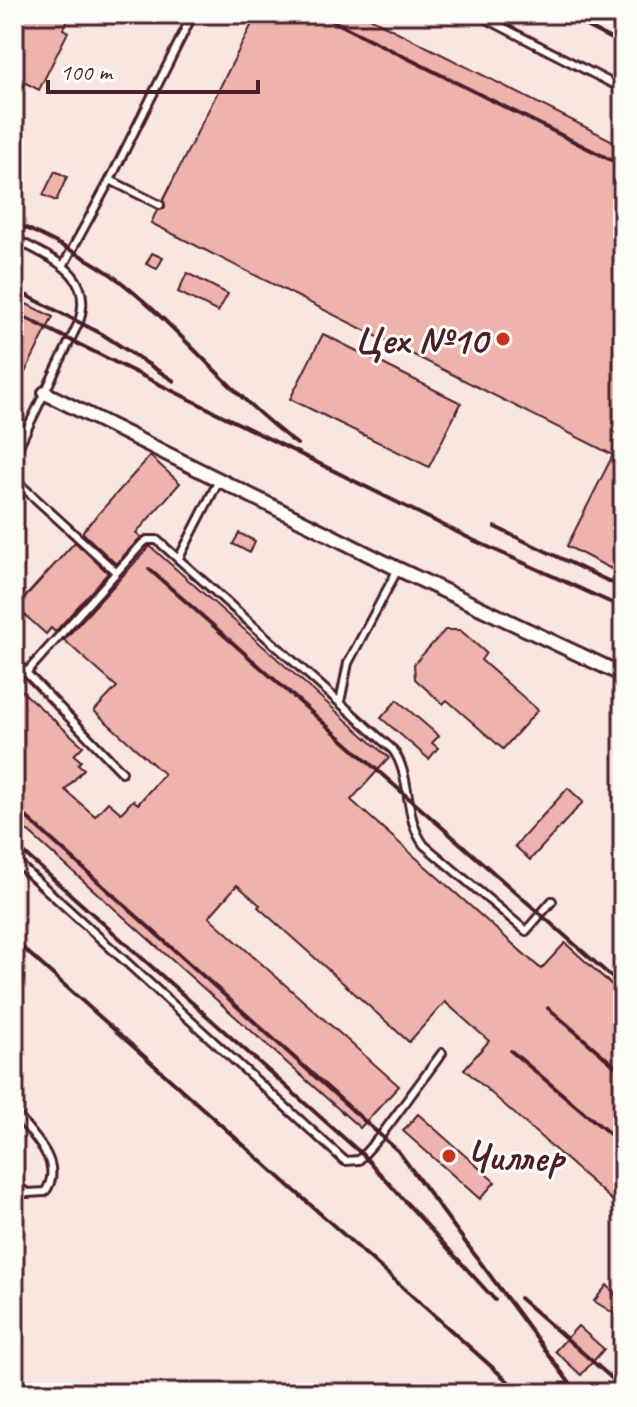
<svg xmlns="http://www.w3.org/2000/svg" width="637" height="1407" viewBox="0 0 637 1407" font-family="Caveat,sans-serif">
	<rect width="100%" height="100%" fill="#fdfcf7"/>
	<filter id="ink" filterUnits="userSpaceOnUse"><feTurbulence type="fractalNoise" baseFrequency=".0125" numOctaves="2"/><feDisplacementMap in="SourceGraphic" scale="16" xChannelSelector="R" yChannelSelector="G"/><feConvolveMatrix kernelMatrix="1 2 1 2 8 2 1 2 1" color-interpolation-filters="sRGB"/></filter>
	<g filter="url(#ink)">
		<rect fill="#f8e6e1" x="14" y="14" width="609" height="1379"/>
		<g fill="#eeb3ad" stroke="#4a1f2b" stroke-width="2">
			<polygon points="14,14 71,14 63,29 68,32 39,90 20,80 23,74 14,69"/>
			<polygon points="257,14 362,14 623,146 623,575 567,546 613,455 151,223 157,210 165,208 163,200"/>
			<polygon points="55,171 67,177 56,201 43,195"/>
			<polygon points="152,253 163,258 157,269 146,264"/>
			<polygon points="187,273 228,294 218,312 178,292"/>
			<polygon points="14,298 53,317 14,394"/>
			<polygon points="323,334 461,403 429,467 290,399"/>
			<polygon points="150,456 180,483 136,533 141,537 116,564 83,533 83,531"/>
			<polygon points="239,533 255,541 250,553 233,544"/>
			<polygon points="75,542 108,573 55,632 51,628 46,634 16,607"/>
			<polygon points="150,546 389,758 351,800 541,969 565,943 623,995 623,1210 464,1069 489,1041 445,1002 409,1042 258,907 260,905 237,885 209,917 399,1086 360,1128 14,819 14,684 83,746 74,755 81,761 78,764 84,769 65,790 95,816 108,802 121,813 133,800 138,804 164,774 94,711 117,687 64,640"/>
			<polygon points="445,630 460,630 486,653 481,660 538,710 503,749 447,700 443,704 415,679 414,664"/>
			<polygon points="397,700 439,736 432,743 438,748 429,759 381,718"/>
			<polygon points="568,788 583,802 530,860 515,846"/>
			<polygon points="418,1114 495,1182 480,1199 403,1131"/>
			<polygon points="607,1285 623,1303 623,1319 594,1301"/>
			<polygon points="578,1326 604,1349 581,1375 555,1351"/>
		</g>
		<g fill="none" stroke-linecap="round" stroke-linejoin="round">
			<g stroke="#4a1f2b" stroke-width="12">
				<g id="service">
					<polyline points="477,14 623,89"/>
					<polyline points="110,180 160,205"/>
					<path d="M14,238C50,259 95,271 79,322L14,456"/>
					<polyline points="63,266 110,180 193,14"/>
					<polyline points="14,479 116,572"/>
					<polyline points="179,558 219,480"/>
					<polyline points="14,660 122,772"/>
					<path d="M26,673L142,544L147,540H157L393,750C413,778 403,817 424,845L526,931L552,901"/>
					<polyline points="340,702 348,663 398,569"/>
					<polyline points="14,860 345,1161 359,1160 382,1134 442,1053"/>
					<path d="M14,1112C31,1134 66,1163 45,1192L27,1193L14,1184"/>
				</g>
			</g>
			<g stroke="#4a1f2b" stroke-width="18">
				<polyline id="minor" points="45,393 398,569 623,675"/>
			</g>
			<use href="#service" stroke="#fdfcf7" stroke-width="6"/>
			<use href="#minor" stroke="#fdfcf7" stroke-width="12"/>
			<g stroke="#4a1f2b" stroke-width="4">
				<polyline points="319,14 623,166"/>
				<polyline points="562,14 623,45"/>
				<polyline points="586,14 623,30"/>
				<path d="M14,222C50,240 89,257 121,282C184,332 232,396 297,444"/>
				<polyline points="14,289 102,334 174,381"/>
				<polyline points="14,312 473,540 623,608"/>
				<polyline points="495,527 623,588"/>
				<polyline points="149,569 623,987"/>
				<polyline points="14,806 398,1151 574,1389"/>
				<polyline points="14,844 363,1155 495,1300"/>
				<polyline points="14,940 521,1393"/>
				<polyline points="548,1008 623,1073"/>
				<polyline points="511,1051 623,1145"/>
				<polyline points="520,1298 623,1388"/>
			</g>
		</g>
	</g>
	<g fill="#c8321e" stroke="#fdfcf7" stroke-width="3">
		<circle cx="503" cy="339" r="8"/>
		<circle cx="449" cy="1156" r="8"/>
	</g>
	<g text-anchor="middle" stroke-width="6" stroke-linejoin="round" paint-order="stroke">
		<g font-size="40" font-weight="bold" fill="#4a1f2b" stroke="#fdfcf7" text-anchor="end">
			<text x="487" y="353">Цех №10</text>
			<text x="465" y="1170" text-anchor="start">Чиллер</text>
		</g>
	</g>
	<rect width="637" height="1407" fill="none" stroke="#fdfcf7" stroke-width="48"/>
	<rect x="24" y="24" width="589" height="1359" fill="none" stroke="#4a1f2b" stroke-width="3" filter="url(#ink)"/>
	<path d="M48 80v12h210v-12" fill="none" stroke="#4a1f2b" stroke-width="4"/>
	<text x="60" y="80" font-size="24" fill="#4a1f2b" stroke="#fdfcf7" stroke-width="6" paint-order="stroke">100 m</text>
</svg>
